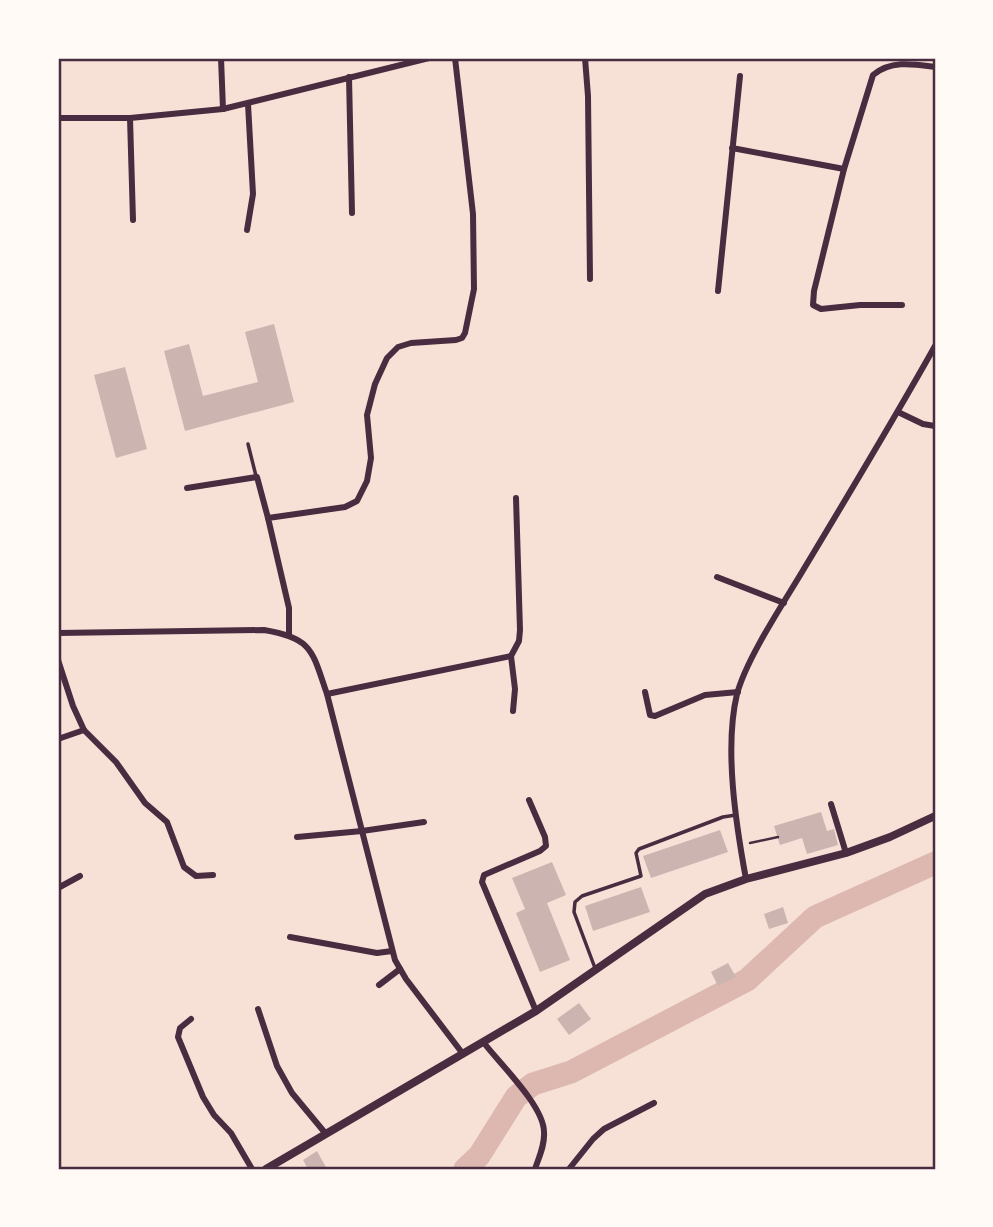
<svg xmlns="http://www.w3.org/2000/svg" width="993" height="1227" viewBox="0 0 993 1227" font-family="'Noto Serif',serif">
	<rect width="100%" height="100%" fill="#f7e1d7"/>
	<g fill="none" stroke-linecap="round" stroke-linejoin="round">
		<polyline stroke="#dcb8b0" stroke-width="23" points="465,1169 479,1156 516,1097 533,1084 571,1072 747,980 815,917 935,863"/>
	</g>
	<g fill="#ccb4b1">
		<polygon points="274,324 294,402 185,431 164,351 189,344 203,396 258,382 245,332"/>
		<polygon points="125,367 147,449 116,458 94,375"/>
		<polygon points="821,812 827,831 834,829 838,845 807,854 802,838 780,845 774,826"/>
		<polygon points="720,830 728,852 651,878 643,856"/>
		<polygon points="552,862 566,895 547,903 570,960 540,972 516,913 525,909 512,878"/>
		<polygon points="641,887 650,912 593,931 585,906"/>
		<polygon points="783,907 788,923 769,929 764,914"/>
		<polygon points="728,963 736,977 718,986 711,972"/>
		<polygon points="579,1003 591,1019 569,1035 557,1019"/>
		<polygon points="317,1151 327,1169 308,1169 303,1160"/>
	</g>
	<g fill="none" stroke-linecap="round" stroke-linejoin="round">
		<polyline stroke="#4a2c40" stroke-width="2.5" points="750,843 778,837"/>
		<g stroke="#4a2c40" stroke-width="3.5">
			<polyline points="248,444 256,476"/>
			<polyline points="595,968 574,912 575,902 582,896 641,876 636,853 639,849 723,817 736,815"/>
		</g>
		<g stroke="#4a2c40" stroke-width="6">
			<polyline points="221,58 223,109"/>
			<polyline points="585,58 588,96 590,279"/>
			<polyline points="349,77 352,213"/>
			<polyline points="58,118 130,118 223,109 429,58"/>
			<polyline points="130,118 133,220"/>
			<polyline points="732,148 844,169"/>
			<polyline points="247,230 253,194 248,104"/>
			<polyline points="718,291 740,76"/>
			<path d="M902,305H860L821,309L813,305L814,291L844,169L873,75C891,60 913,64 935,67"/>
			<polyline points="898,412 923,424 935,426"/>
			<polyline points="187,488 257,477 268,518"/>
			<polyline points="717,577 784,603"/>
			<path d="M58,633L264,630C313,638 312,651 327,694L395,960L406,979L463,1054"/>
			<polyline points="289,634 289,608 268,518 345,507 357,501 367,481 371,458 367,415 375,384 387,358 398,347 411,343 456,340 462,338 465,333 474,289 473,214 455,58"/>
			<polyline points="58,660 73,706 84,730 116,762 145,803 167,822 184,867 196,876 213,875"/>
			<polyline points="645,692 650,715 655,716 705,695 738,692"/>
			<polyline points="327,694 511,656"/>
			<polyline points="513,711 515,689 511,656 519,641 520,630 516,498"/>
			<polyline points="58,739 84,730"/>
			<polyline points="529,800 545,837 546,846 540,851 484,875 482,882 536,1011"/>
			<polyline points="831,804 846,853"/>
			<polyline points="297,837 362,831 424,822"/>
			<path d="M746,879C736,825 724,748 737,694C747,657 785,601 805,567C849,494 893,421 935,346"/>
			<polyline points="58,888 80,876"/>
			<polyline points="290,937 377,953 392,951"/>
			<polyline points="379,985 400,969"/>
			<polyline points="258,1009 277,1066 292,1093 326,1134"/>
			<polyline points="191,1019 180,1028 178,1037 203,1097 214,1115 231,1133 252,1169"/>
			<path d="M484,1043C500,1064 544,1106 544,1132C545,1145 539,1157 535,1169"/>
			<polyline points="569,1169 593,1139 604,1129 654,1103"/>
		</g>
		<polyline stroke="#4a2c40" stroke-width="8" points="266,1169 536,1011 705,894 746,879 846,853 890,837 935,816"/>
	</g>
	<rect width="993" height="1227" fill="none" stroke="#fffaf5" stroke-width="119"/>
	<rect x="60" y="60" width="874" height="1108" fill="none" stroke="#4a2c40" stroke-width="2.5"/>
</svg>
